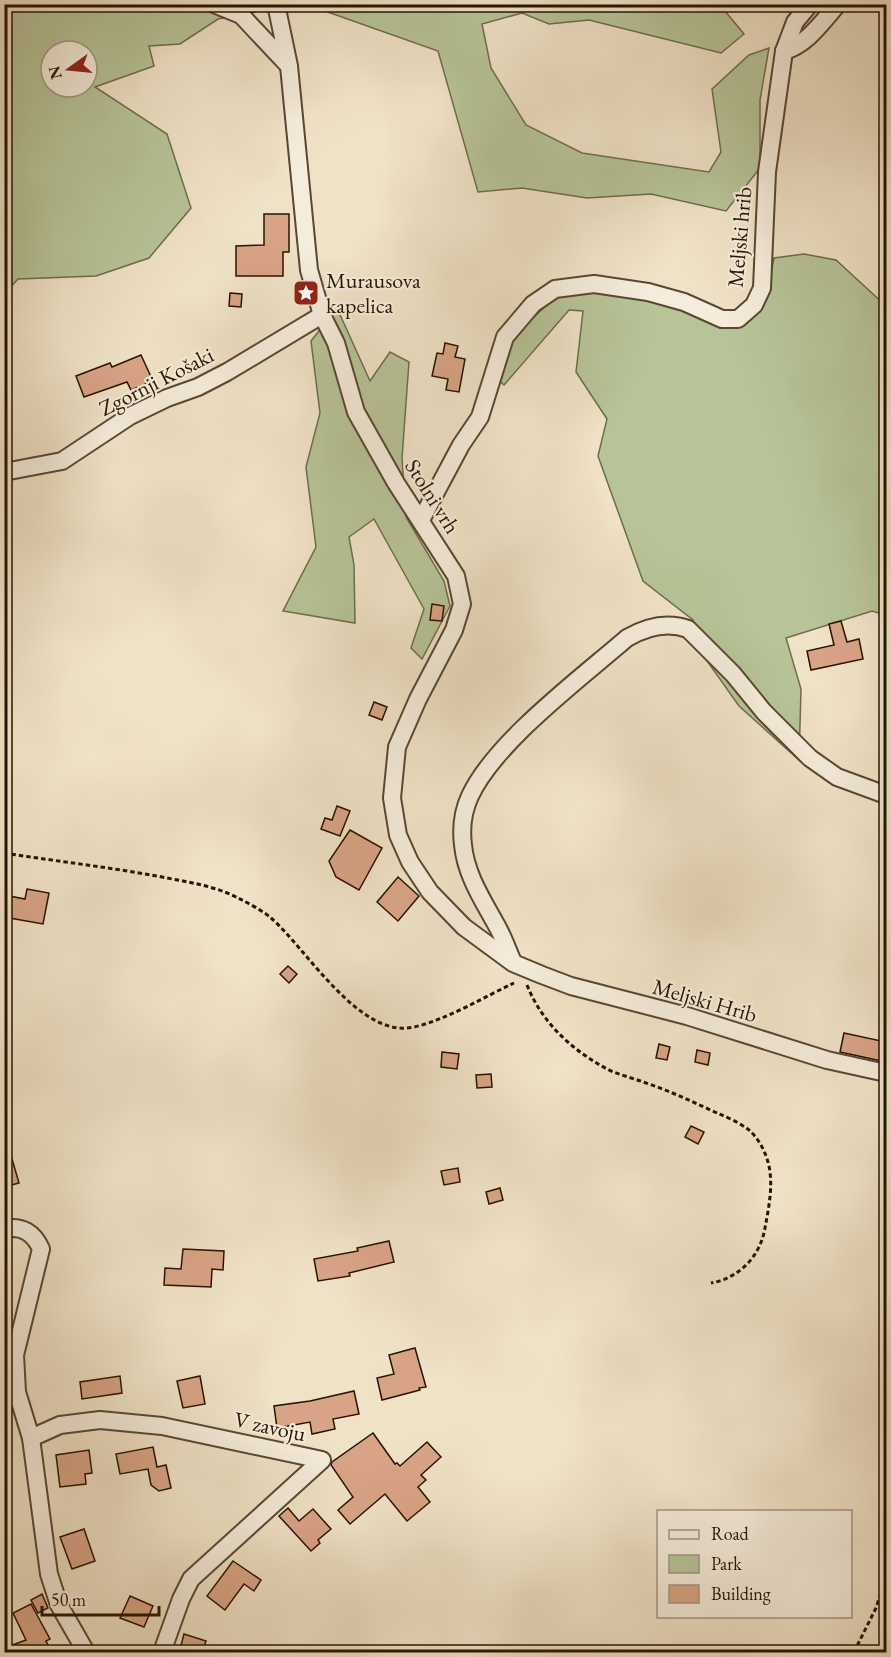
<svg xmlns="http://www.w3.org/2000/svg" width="891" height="1657" viewBox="0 0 891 1657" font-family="'EB Garamond',serif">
	<rect width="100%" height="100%" fill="#f0e2c7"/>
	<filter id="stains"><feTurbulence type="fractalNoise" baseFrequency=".00333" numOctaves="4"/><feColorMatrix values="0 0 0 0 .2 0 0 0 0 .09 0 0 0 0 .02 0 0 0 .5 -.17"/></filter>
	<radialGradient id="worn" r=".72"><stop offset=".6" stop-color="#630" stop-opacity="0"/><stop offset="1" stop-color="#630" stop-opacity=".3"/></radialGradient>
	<g fill="#b7c498" stroke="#6f6c4c" stroke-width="1.5" fill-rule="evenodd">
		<polygon points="435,4 445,7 445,4 720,5 744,34 721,53 589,20 549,24 522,13 482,24 491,68 526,125 582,153 709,172 721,152 712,89 749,55 769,48 760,100 760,168 726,211 651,194 587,198 522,188 478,192 438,51 308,5"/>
		<path d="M5,5H259L256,12L218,19L180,44L149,46L154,66L95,87L167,134L191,208L149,258L96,276L18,279L5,293ZM51,51H87V87H51Z"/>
		<polygon points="804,254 836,260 886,306 886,615 872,611 786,638 801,689 799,760 739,706 700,651 693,620 643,581 598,456 607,419 576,372 583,311 569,310 504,385 497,379 509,341 556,296 595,290 647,296 683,309 720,325 768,288 774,258"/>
		<polygon points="337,308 370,381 390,352 409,362 402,458 406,517 444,581 450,606 422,659 411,648 424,609 374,519 349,537 354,565 355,623 283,611 316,547 306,467 320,413 311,341"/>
	</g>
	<g fill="#d9a486" stroke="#271300" stroke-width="1.5">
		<polygon points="264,214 289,214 289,252 283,252 283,276 236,276 236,246 264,245"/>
		<polygon points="230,293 242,294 241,307 229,306"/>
		<polygon points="445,343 458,346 455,357 465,359 459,392 446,390 448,379 432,376 437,353 443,354"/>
		<polygon points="141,355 153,381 131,390 127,382 84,397 76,376 110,363 112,367"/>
		<polygon points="432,604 444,606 442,621 430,620"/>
		<polygon points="841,621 847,642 859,639 863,659 811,670 807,651 834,645 829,624"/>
		<polygon points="374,702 387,707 382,720 369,715"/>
		<polygon points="337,806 350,811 340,836 321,829 325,818 332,820"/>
		<polygon points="350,830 382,848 359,890 336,877 329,861"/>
		<polygon points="398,877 419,896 398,921 377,902"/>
		<polygon points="27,889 49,893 43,924 4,917 4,895 25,899"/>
		<polygon points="288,966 297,974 289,983 280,974"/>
		<polygon points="844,1033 886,1042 886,1062 840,1052"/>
		<polygon points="659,1044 670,1047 667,1060 656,1058"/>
		<polygon points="697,1050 710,1053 708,1065 695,1062"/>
		<polygon points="442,1052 459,1054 457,1069 441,1067"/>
		<polygon points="491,1074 492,1087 477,1088 476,1075"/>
		<polygon points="691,1126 704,1132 698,1144 685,1137"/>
		<polygon points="4,1145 8,1145 19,1183 4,1187"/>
		<polygon points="458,1168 460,1182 444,1185 441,1171"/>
		<polygon points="500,1188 503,1200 489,1204 486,1192"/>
		<polygon points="389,1241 394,1262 349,1273 350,1276 318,1281 314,1259 358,1251 357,1248"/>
		<polygon points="183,1249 224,1251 223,1270 212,1269 211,1287 164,1285 165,1268 181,1269"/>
		<polygon points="415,1348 426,1387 419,1388 420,1390 382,1400 377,1378 394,1374 389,1355"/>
		<polygon points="120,1376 122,1393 82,1399 80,1382"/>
		<polygon points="200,1376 205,1404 183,1408 177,1381"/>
		<polygon points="354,1391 359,1414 333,1419 335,1429 312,1434 310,1422 277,1428 274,1406 310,1401"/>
		<polygon points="373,1433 395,1464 397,1463 400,1466 427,1442 441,1457 421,1475 426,1480 418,1487 430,1502 407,1521 385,1494 350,1524 338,1510 353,1497 331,1465 332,1462"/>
		<polygon points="153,1447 157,1467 166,1465 171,1488 159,1491 151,1485 148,1469 120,1474 116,1454"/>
		<polygon points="89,1450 92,1473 85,1474 86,1484 60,1487 56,1455"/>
		<polygon points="288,1508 299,1521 313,1509 331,1529 318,1540 320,1543 311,1551 279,1516"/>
		<polygon points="84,1529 95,1561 72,1569 60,1537"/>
		<polygon points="233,1561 261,1580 254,1591 244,1584 225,1610 207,1596"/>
		<polygon points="42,1594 48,1608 38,1613 31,1600"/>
		<polygon points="130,1596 153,1606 144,1627 120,1618"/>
		<polygon points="31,1604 50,1639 46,1641 50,1649 42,1653 4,1653 4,1648 26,1640 13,1613"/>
		<polygon points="184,1634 206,1641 202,1653 179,1653"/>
	</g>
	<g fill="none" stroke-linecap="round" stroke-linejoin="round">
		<g stroke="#594732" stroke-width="20">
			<g id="minor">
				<polyline points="214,4 241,15 288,65"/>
				<polyline points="276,4 289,66 309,270 322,315 336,343 356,412 396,483 456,576 462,604 454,630 418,699 397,747 392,798 398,835 410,862 430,892 464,927 513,963 542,975 571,986 687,1016 827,1060 886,1073"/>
				<path d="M784,51C807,45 823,21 838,4"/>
				<polyline points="4,472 62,461 130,416 167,398 198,387 227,372 322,315"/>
				<polyline points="421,520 461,445 480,417 505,337 533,304 555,289 594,284 648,292 684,302 722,319 738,319 754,305 762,288 767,172 784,51 795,22 810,4"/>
				<path d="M513,962C508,951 504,939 498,928C484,902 466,876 463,845C461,829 463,811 470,796C495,742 581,678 627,638C646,627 666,621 688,629L733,674L764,712L810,758L837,777L886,795"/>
				<path d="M4,1229C22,1225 34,1233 41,1249L15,1355L17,1392L31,1438L49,1574L59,1605L86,1652"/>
				<polyline points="31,1438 60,1425 100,1420 162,1426 322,1460 191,1579 181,1599 162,1652"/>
			</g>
		</g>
		<g stroke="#271300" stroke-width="3" stroke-dasharray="4.5 3" stroke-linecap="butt">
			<path d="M4,853C55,861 107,867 157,876C186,882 214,885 240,899C250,904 263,911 271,918C306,948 360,1040 414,1027C446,1020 484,997 514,983"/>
			<path d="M527,985C542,1023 572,1050 607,1069C619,1075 633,1078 646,1083C670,1091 693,1102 717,1113C727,1117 740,1123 749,1130C756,1136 763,1147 766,1156C775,1179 769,1206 765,1228C760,1257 739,1278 711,1283"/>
			<polyline points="854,1652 876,1608 886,1577"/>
		</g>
		<use href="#minor" stroke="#f5ecdb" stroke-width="16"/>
	</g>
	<defs>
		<g id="sight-square" transform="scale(1.35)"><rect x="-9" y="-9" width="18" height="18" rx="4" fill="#8f2418" stroke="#f5ecdb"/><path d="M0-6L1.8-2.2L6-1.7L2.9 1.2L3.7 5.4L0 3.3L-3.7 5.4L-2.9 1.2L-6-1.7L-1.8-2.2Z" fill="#fff"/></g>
	</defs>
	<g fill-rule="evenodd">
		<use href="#sight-square" x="306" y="293"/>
	</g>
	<g text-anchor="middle" stroke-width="4.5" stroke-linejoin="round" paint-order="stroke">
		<g font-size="22" fill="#271300" stroke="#f5ecdb">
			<text transform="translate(739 237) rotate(-85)" y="8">Meljski hrib</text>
			<text transform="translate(156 381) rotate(-27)" y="8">Zgornji Košaki</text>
			<text transform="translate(433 496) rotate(58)" y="8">Stolni vrh</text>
			<text transform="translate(705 1000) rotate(16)" y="8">Meljski Hrib</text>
			<text transform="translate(270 1426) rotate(12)" y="8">V zavoju</text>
		</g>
		<g font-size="22" fill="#271300" stroke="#f5ecdb" text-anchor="start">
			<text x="326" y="288">Murausova<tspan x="326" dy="25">kapelica</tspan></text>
		</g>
	</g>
	<rect width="891" height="1657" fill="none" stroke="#f0e2c7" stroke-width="24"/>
	<rect x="6" y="6" width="879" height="1645" fill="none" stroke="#271300" stroke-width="3"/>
	<rect x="12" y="12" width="867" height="1633" fill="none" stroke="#271300" stroke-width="1.5"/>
	<rect x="657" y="1510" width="195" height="108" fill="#f5ecdb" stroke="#a39583" stroke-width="1.5"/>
	<rect x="669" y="1530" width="30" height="9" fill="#f5ecdb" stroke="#a39583" stroke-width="1.5"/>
	<text x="711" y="1540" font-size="18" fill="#271300">Road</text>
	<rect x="669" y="1555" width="30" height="18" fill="#b7c498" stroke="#a39583" stroke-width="1.5"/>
	<text x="711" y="1570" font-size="18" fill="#271300">Park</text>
	<rect x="669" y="1585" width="30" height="18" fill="#d9a486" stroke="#a39583" stroke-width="1.5"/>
	<text x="711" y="1600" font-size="18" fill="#271300">Building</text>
	<g transform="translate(69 69) rotate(255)"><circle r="28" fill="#f5ecdb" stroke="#a39583" stroke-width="1.5"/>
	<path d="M0-4.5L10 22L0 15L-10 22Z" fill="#8f2418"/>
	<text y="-9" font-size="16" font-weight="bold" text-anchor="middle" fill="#271300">N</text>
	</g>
	<path d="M42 1606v9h117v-9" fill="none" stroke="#271300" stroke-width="3"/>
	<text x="51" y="1606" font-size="18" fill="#271300" stroke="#f5ecdb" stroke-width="4.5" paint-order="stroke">50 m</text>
	<rect width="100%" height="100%" filter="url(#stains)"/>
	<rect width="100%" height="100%" fill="url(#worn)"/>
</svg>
